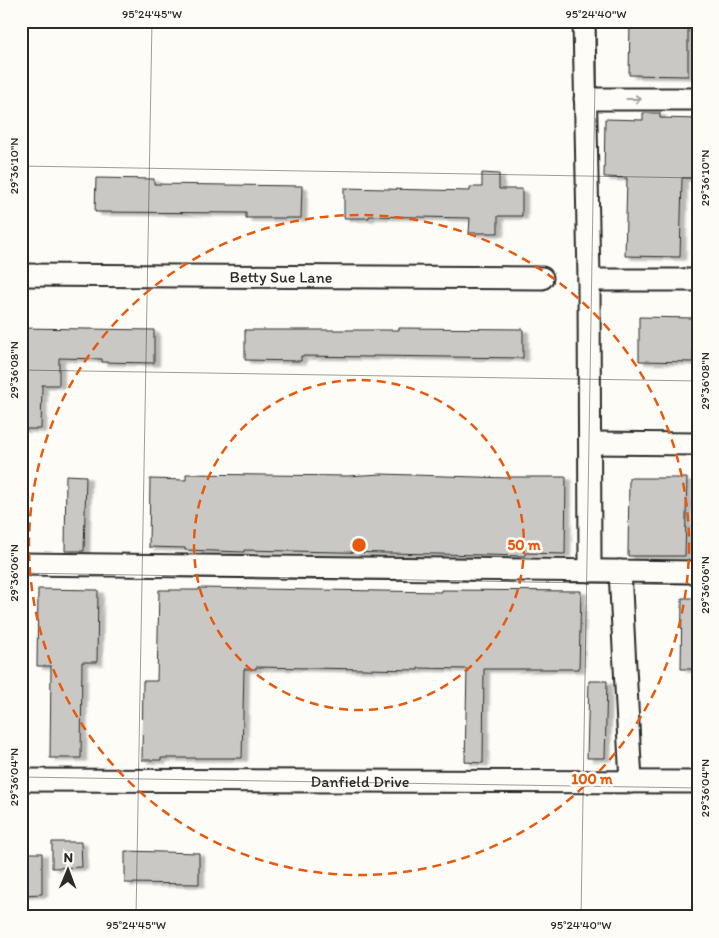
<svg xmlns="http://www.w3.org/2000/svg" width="719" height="938" viewBox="0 0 719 938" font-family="Itim,sans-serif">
	<defs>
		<filter id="shadow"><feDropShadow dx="5.5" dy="3" stdDeviation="1" flood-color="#0004"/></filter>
	</defs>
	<rect width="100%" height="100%" fill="#fdfcf7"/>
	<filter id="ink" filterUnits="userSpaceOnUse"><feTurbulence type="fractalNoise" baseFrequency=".02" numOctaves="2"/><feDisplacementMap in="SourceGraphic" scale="10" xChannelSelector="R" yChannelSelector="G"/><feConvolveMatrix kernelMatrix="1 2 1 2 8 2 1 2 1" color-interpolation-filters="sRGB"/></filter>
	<g filter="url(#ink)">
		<g fill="#c9c8c4" stroke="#2b2b2b" filter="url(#shadow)">
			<polygon points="630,21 688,21 688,76 629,75"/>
			<polygon points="643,113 660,113 660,118 698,119 698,178 682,178 680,257 625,256 627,178 604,177 605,119 643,120"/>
			<polygon points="482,173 499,174 499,189 522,189 522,216 498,216 498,233 469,233 470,218 369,216 369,218 344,218 344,188 470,191 470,187 482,187"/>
			<polygon points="96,178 154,179 154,184 302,186 301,218 246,218 246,213 95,212"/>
			<polygon points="639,317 694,318 693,362 639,361"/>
			<polygon points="21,328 154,330 154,363 102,362 102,359 59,358 59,385 42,385 41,429 21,429"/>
			<polygon points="399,328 523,329 523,358 373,356 373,357 301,356 301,361 245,360 245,330 399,330"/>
			<polygon points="186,474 347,476 381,474 508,478 508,477 566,477 565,554 525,553 525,556 484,555 244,550 244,552 185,550 185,548 149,547 150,479 186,480"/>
			<polygon points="66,475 86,476 84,551 65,551"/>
			<polygon points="629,478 687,478 685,556 628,556"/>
			<polygon points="199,588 441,592 441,590 581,591 579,669 484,669 483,763 465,762 467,669 418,668 418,670 256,667 256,669 244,669 242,758 161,758 161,760 142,760 143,681 157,681 159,590 199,590"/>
			<polygon points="38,589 98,590 97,662 82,662 81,758 50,758 51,666 37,666"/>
			<polygon points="682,598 698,598 698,669 681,669"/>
			<polygon points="589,681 607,681 605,758 587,758"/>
			<polygon points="52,842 81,842 82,867 52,868"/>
			<polygon points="125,851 199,853 199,884 125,883"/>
			<polygon points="21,853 42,853 42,894 21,895"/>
		</g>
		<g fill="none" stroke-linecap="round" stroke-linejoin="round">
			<g stroke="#2b2b2b" stroke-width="25">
				<g id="minor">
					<polyline points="584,21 589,280 590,571"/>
					<polyline points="585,99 698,99"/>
					<path id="s1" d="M21,275L542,278"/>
					<polyline points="589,280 698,280"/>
					<polyline points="590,443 698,444"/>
					<polyline points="21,564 698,572"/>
					<polyline points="620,571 631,782"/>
					<path id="s2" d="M21,780L698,782"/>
				</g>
			</g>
			<use href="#minor" stroke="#fdfcf7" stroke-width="21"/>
		</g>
		<defs><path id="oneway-shaft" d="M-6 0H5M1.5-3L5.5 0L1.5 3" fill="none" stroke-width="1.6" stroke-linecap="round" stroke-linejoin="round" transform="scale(1.25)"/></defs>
		<use stroke="#9e9e9b" href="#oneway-shaft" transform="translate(634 99)"/>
	</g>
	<path fill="none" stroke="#2b2b2b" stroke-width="1" stroke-opacity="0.45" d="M21,166L698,178M21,370L698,381M21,573L698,585M21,777L698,788M136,917L152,21M581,917L596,21"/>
	<g fill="none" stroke="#e8590c" stroke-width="2.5" stroke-dasharray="9 6">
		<circle cx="359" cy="545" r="165"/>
		<circle cx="359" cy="545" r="330"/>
	</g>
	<g text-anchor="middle" stroke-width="5" stroke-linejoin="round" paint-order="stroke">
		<g font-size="16" fill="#2b2b2b" stroke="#fdfcf7">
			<text dy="6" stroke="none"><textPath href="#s1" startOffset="260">Betty Sue Lane</textPath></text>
			<text dy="6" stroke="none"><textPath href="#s2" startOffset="339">Danfield Drive</textPath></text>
		</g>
	</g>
	<circle cx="359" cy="545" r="8" fill="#e8590c" stroke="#fdfcf7" stroke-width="2.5"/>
	<g font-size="15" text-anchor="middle" font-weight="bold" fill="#e8590c" stroke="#fdfcf7" stroke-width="5" stroke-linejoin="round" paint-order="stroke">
		<text x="524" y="550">50 m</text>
		<text x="592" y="784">100 m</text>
	</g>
	<rect width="719" height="938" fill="none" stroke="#fdfcf7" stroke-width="55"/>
	<g transform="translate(68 870) rotate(1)" stroke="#fdfcf7" stroke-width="4" paint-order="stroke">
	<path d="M0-4L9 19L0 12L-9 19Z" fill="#2b2b2b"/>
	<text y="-8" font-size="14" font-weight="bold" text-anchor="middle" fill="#2b2b2b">N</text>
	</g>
	<rect x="28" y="28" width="664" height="882" fill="none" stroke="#2b2b2b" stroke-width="2"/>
	<g font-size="12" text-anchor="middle" fill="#2b2b2b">
		<text x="152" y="18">95°24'45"W</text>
		<text x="596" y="18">95°24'40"W</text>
		<text transform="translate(14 166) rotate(-90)" y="4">29°36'10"N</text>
		<text transform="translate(705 178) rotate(-90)" y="4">29°36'10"N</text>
		<text transform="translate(14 370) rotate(-90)" y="4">29°36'08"N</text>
		<text transform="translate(705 381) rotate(-90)" y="4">29°36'08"N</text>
		<text transform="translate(14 573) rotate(-90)" y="4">29°36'06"N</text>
		<text transform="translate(705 585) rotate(-90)" y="4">29°36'06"N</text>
		<text transform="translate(14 777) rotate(-90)" y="4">29°36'04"N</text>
		<text transform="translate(705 788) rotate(-90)" y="4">29°36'04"N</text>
		<text x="136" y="929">95°24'45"W</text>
		<text x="581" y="929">95°24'40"W</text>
	</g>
</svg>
